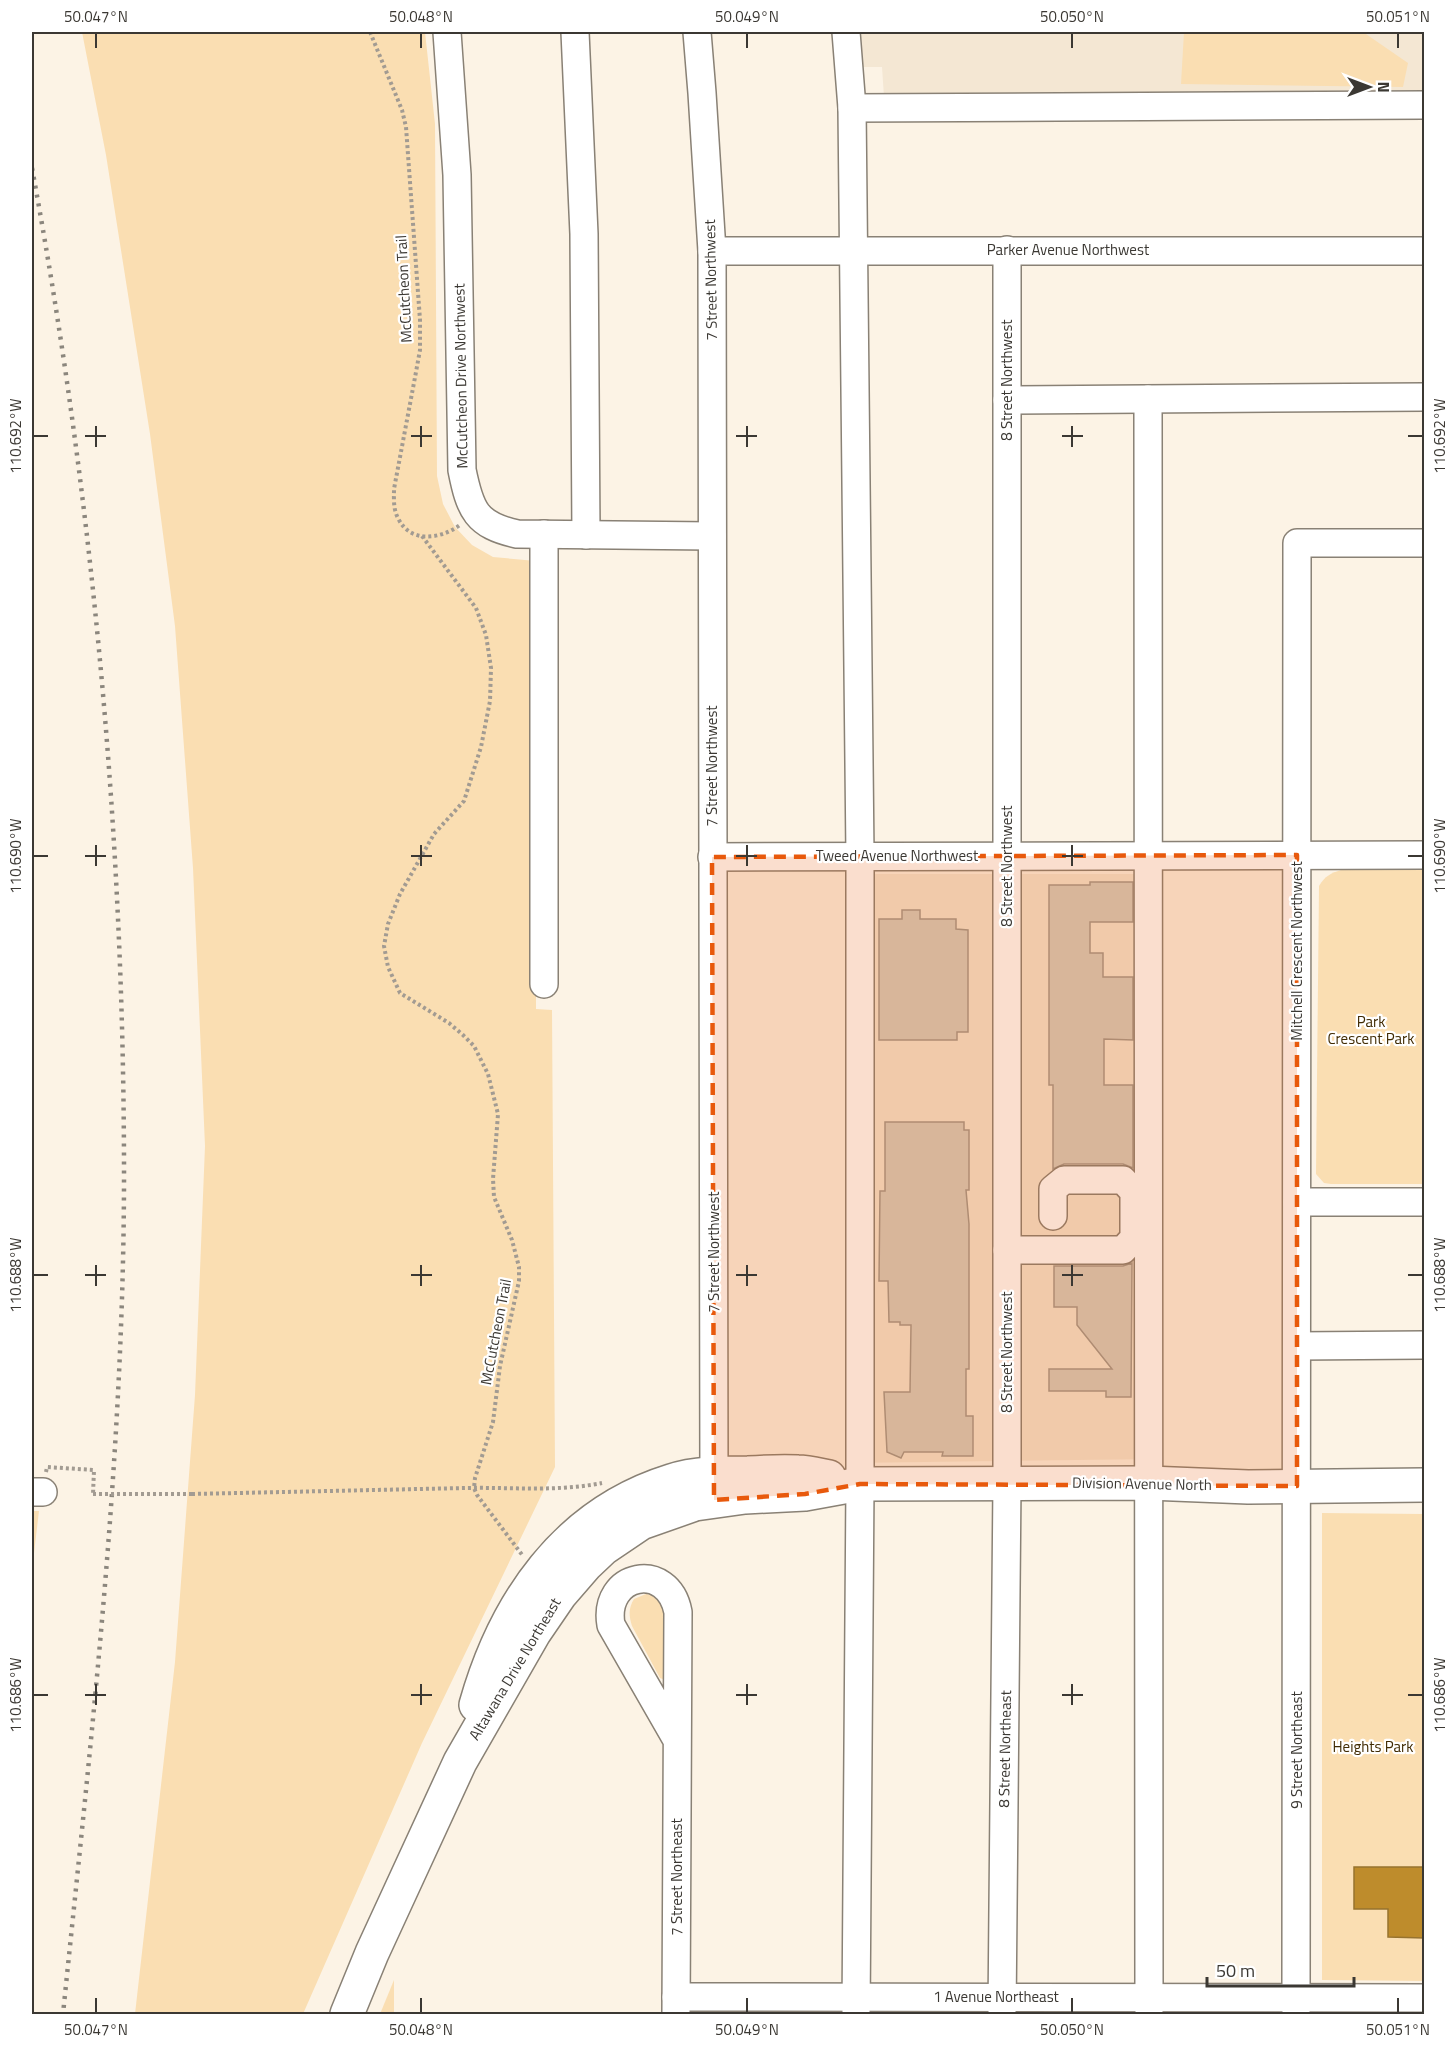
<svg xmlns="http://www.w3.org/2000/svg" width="1456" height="2046" viewBox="0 0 1456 2046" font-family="'Titillium Web',sans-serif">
	<rect width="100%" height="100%" fill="#fcf3e5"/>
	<g fill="#f4e7d3">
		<polygon points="856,32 1424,32 1424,90 884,97 882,67 860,67"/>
		<polygon points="852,874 1158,874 1159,1459 850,1463"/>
	</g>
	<g fill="#fadeb2">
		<polygon points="82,32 425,32 435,124 437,476 443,504 455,527 472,545 493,557 536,561 536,1009 552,1010 555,1467 422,1743 303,2014 135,2014 175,1662 195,1395 205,1146 193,868 175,626 150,434 106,155"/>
		<polygon points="1184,32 1363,32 1408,63 1403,87 1181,84"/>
		<path d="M1341,870H1424V1184H1331L1324,1183L1316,1174L1319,886C1325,876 1331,873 1341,870Z"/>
		<polygon points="32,1511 39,1511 32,1570"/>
		<polygon points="1322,1513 1424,1514 1424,1981 1322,1980"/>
		<path d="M646,1594L652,1595L665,1606V1680L660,1678L632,1626C629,1616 628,1609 634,1599Z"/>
		<polygon points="394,1980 394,2014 380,2014"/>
	</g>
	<polygon fill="#be8c2c" stroke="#97732e" stroke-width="1.5" points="1354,1867 1424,1867 1424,1938 1388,1937 1388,1909 1354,1909"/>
	<g fill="#d5cdbf" stroke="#a2998d" stroke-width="1.5">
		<polygon points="1090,882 1133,882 1133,922 1090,922 1090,953 1103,953 1103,977 1133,977 1133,1040 1104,1039 1104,1085 1133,1085 1133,1168 1123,1164 1064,1164 1053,1169 1053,1085 1049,1085 1049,885 1090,885"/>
		<polygon points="902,910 920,910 920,919 956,919 956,929 968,930 968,1032 957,1032 957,1040 879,1040 879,919 902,919"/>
		<polygon points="885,1122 964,1122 964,1130 969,1130 969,1190 966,1190 969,1224 969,1369 966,1369 966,1416 973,1416 973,1456 942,1456 943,1452 904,1452 901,1458 887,1452 884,1392 910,1392 911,1325 900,1325 900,1322 889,1322 888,1281 879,1281 880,1191 885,1191"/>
		<polygon points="1132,1263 1131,1397 1106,1397 1106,1391 1049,1391 1049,1369 1112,1369 1077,1325 1077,1307 1054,1307 1054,1266 1123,1266"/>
	</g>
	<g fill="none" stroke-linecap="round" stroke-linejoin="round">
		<g stroke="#898175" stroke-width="30">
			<g id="minor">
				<path d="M447,32L457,175L462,470C470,510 476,525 517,534L712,536"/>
				<polyline points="575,32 584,234 586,535"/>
				<polyline points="697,32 702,93 712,251 714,1494"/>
				<polyline points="846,32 852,108 860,856 860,1484 856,2014"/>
				<polyline points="852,108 1424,105"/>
				<polyline points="712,251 1424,251"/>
				<polyline points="1148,399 1149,2014"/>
				<polyline points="1007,400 1424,397"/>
				<polyline points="712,857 1424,855"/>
				<polyline points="544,984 544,534"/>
				<polyline points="1297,1202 1424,1202"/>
				<polyline points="1007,1250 1123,1250 1134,1238 1134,1192 1123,1180 1064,1180 1053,1189 1053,1216"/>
				<polyline points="1297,1346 1424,1345"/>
				<polyline points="32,1492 43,1492"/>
				<polyline points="676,1997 1424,1998"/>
				<path d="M676,2013L678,1612C668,1560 602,1573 611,1625L677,1740"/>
				<polyline points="1002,2014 1007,1483 1007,250"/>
				<polyline points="1296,2014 1297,543 1424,543"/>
			</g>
		</g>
		<g stroke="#898175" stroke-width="36">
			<g id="major">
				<path d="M476,1705C505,1603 565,1514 671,1481C695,1473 722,1473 748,1473C764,1472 781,1471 798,1472C808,1472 819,1475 829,1477"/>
				<polyline points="347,2014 372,1953 460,1762 534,1633 560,1595 586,1565 604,1548 641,1523 695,1504 745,1497 805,1494 860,1484 1149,1483 1248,1487 1424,1485"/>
			</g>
		</g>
		<g stroke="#a29b92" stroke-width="4" stroke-dasharray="3 3" stroke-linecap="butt">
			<path d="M370,32L402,110L406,127L420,320V350L416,372L394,489C394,498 393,509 398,518C410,544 441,539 460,525"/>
			<polyline points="422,536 476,608 486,635 491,668 490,701 481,747 464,801 434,834 400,894 388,924 384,946 388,967 400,993 449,1023 463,1035 474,1046 488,1074 498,1114 493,1179 494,1197 512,1240 519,1267 519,1281 500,1366 493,1422 475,1478 474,1488 477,1495 523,1556"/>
			<polyline points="46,1472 47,1467 94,1470 93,1494"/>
			<path d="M192,1494C283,1492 374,1490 465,1488C511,1487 557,1492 602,1483"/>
		</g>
		<use href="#minor" stroke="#fff" stroke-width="27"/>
		<use href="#major" stroke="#fff" stroke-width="33"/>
		<path stroke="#8b867d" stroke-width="4.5" stroke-dasharray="3 6" stroke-linecap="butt" d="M32,168C92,495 123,828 124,1160C125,1446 92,1730 63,2014"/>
		<polyline stroke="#a29b92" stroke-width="4" stroke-dasharray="3 3" stroke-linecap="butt" points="93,1494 192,1494"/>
	</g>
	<path fill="#e8590c" fill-opacity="0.2" stroke="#e8590c" stroke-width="4.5" stroke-dasharray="12 8" stroke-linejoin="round" d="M1297,855V1486L860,1484L805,1494L714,1500L712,857Z"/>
	<path fill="none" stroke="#3b3833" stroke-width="2" d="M96,33V48M421,33V48M747,33V48M1072,33V48M1398,33V48M96,426V447M421,426V447M747,426V447M1072,426V447M33,436H48M85,436H106M411,436H432M736,436H757M1062,436H1083M1408,436H1423M96,845V866M421,845V866M747,845V866M1072,845V866M33,856H48M85,856H106M411,856H432M736,856H757M1062,856H1083M1408,856H1423M96,1265V1286M421,1265V1286M747,1265V1286M1072,1265V1286M33,1275H48M85,1275H106M411,1275H432M736,1275H757M1062,1275H1083M1408,1275H1423M96,1684V1705M421,1684V1705M747,1684V1705M1072,1684V1705M33,1695H48M85,1695H106M411,1695H432M736,1695H757M1062,1695H1083M1408,1695H1423M96,1998V2013M421,1998V2013M747,1998V2013M1072,1998V2013M1398,1998V2013"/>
	<g text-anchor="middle" stroke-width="4.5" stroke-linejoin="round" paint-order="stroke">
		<g font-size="15" fill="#3b3833" stroke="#fff">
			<text x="1068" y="255">Parker Avenue Northwest</text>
			<text transform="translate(711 280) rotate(-91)" y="5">7 Street Northwest</text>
			<text transform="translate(404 289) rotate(-93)" y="5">McCutcheon Trail</text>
			<text transform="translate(461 376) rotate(-91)" y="5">McCutcheon Drive Northwest</text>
			<text transform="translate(1007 380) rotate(-90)" y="5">8 Street Northwest</text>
			<text transform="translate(712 766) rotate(-90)" y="5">7 Street Northwest</text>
			<text x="897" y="861">Tweed Avenue Northwest</text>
			<text transform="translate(1007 866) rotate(-90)" y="5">8 Street Northwest</text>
			<text transform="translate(1297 951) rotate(-90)" y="5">Mitchell Crescent Northwest</text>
			<text transform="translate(714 1252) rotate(-90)" y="5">7 Street Northwest</text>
			<text transform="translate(496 1332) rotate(-79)" y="5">McCutcheon Trail</text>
			<text transform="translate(1007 1352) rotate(-90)" y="5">8 Street Northwest</text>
			<text transform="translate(1142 1484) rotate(1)" y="5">Division Avenue North</text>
			<text transform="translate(515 1669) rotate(-59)" y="5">Altawana Drive Northeast</text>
			<text transform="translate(1005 1749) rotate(-89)" y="5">8 Street Northeast</text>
			<text transform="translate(1297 1750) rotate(-90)" y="5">9 Street Northeast</text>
			<text transform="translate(677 1877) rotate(-90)" y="5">7 Street Northeast</text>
			<text x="996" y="2002">1 Avenue Northeast</text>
		</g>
		<g font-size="15" fill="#402b03" stroke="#fff">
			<text x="1371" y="1027">Park<tspan x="1371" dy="17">Crescent Park</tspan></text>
			<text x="1373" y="1752">Heights Park</text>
		</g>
	</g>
	<rect width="1456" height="2046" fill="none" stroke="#ffffff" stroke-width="66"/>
	<g transform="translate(1369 87) rotate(90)" stroke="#ffffff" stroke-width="4.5" paint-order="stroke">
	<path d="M0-4.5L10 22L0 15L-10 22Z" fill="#3b3833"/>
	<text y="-9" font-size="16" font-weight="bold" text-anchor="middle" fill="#3b3833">N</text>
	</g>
	<path d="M1207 1977v9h147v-9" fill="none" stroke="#3b3833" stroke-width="3"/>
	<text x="1216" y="1977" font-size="18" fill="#3b3833" stroke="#ffffff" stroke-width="4.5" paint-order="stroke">50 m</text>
	<rect x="33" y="33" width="1390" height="1980" fill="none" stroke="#3b3833" stroke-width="2"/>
	<g font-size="15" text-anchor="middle" fill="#3b3833">
		<text x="96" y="22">50.047°N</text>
		<text x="421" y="22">50.048°N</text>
		<text x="747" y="22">50.049°N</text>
		<text x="1072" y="22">50.050°N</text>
		<text x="1398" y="22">50.051°N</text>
		<text transform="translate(1440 436) rotate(-90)" y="5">110.692°W</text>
		<text transform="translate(16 436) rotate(-90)" y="5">110.692°W</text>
		<text transform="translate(1440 856) rotate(-90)" y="5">110.690°W</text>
		<text transform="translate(16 856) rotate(-90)" y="5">110.690°W</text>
		<text transform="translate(1440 1275) rotate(-90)" y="5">110.688°W</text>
		<text transform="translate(16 1275) rotate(-90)" y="5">110.688°W</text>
		<text transform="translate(16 1695) rotate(-90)" y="5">110.686°W</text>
		<text transform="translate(1440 1695) rotate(-90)" y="5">110.686°W</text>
		<text x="96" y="2035">50.047°N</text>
		<text x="421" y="2035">50.048°N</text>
		<text x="747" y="2035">50.049°N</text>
		<text x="1072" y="2035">50.050°N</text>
		<text x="1398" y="2035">50.051°N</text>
	</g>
</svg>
